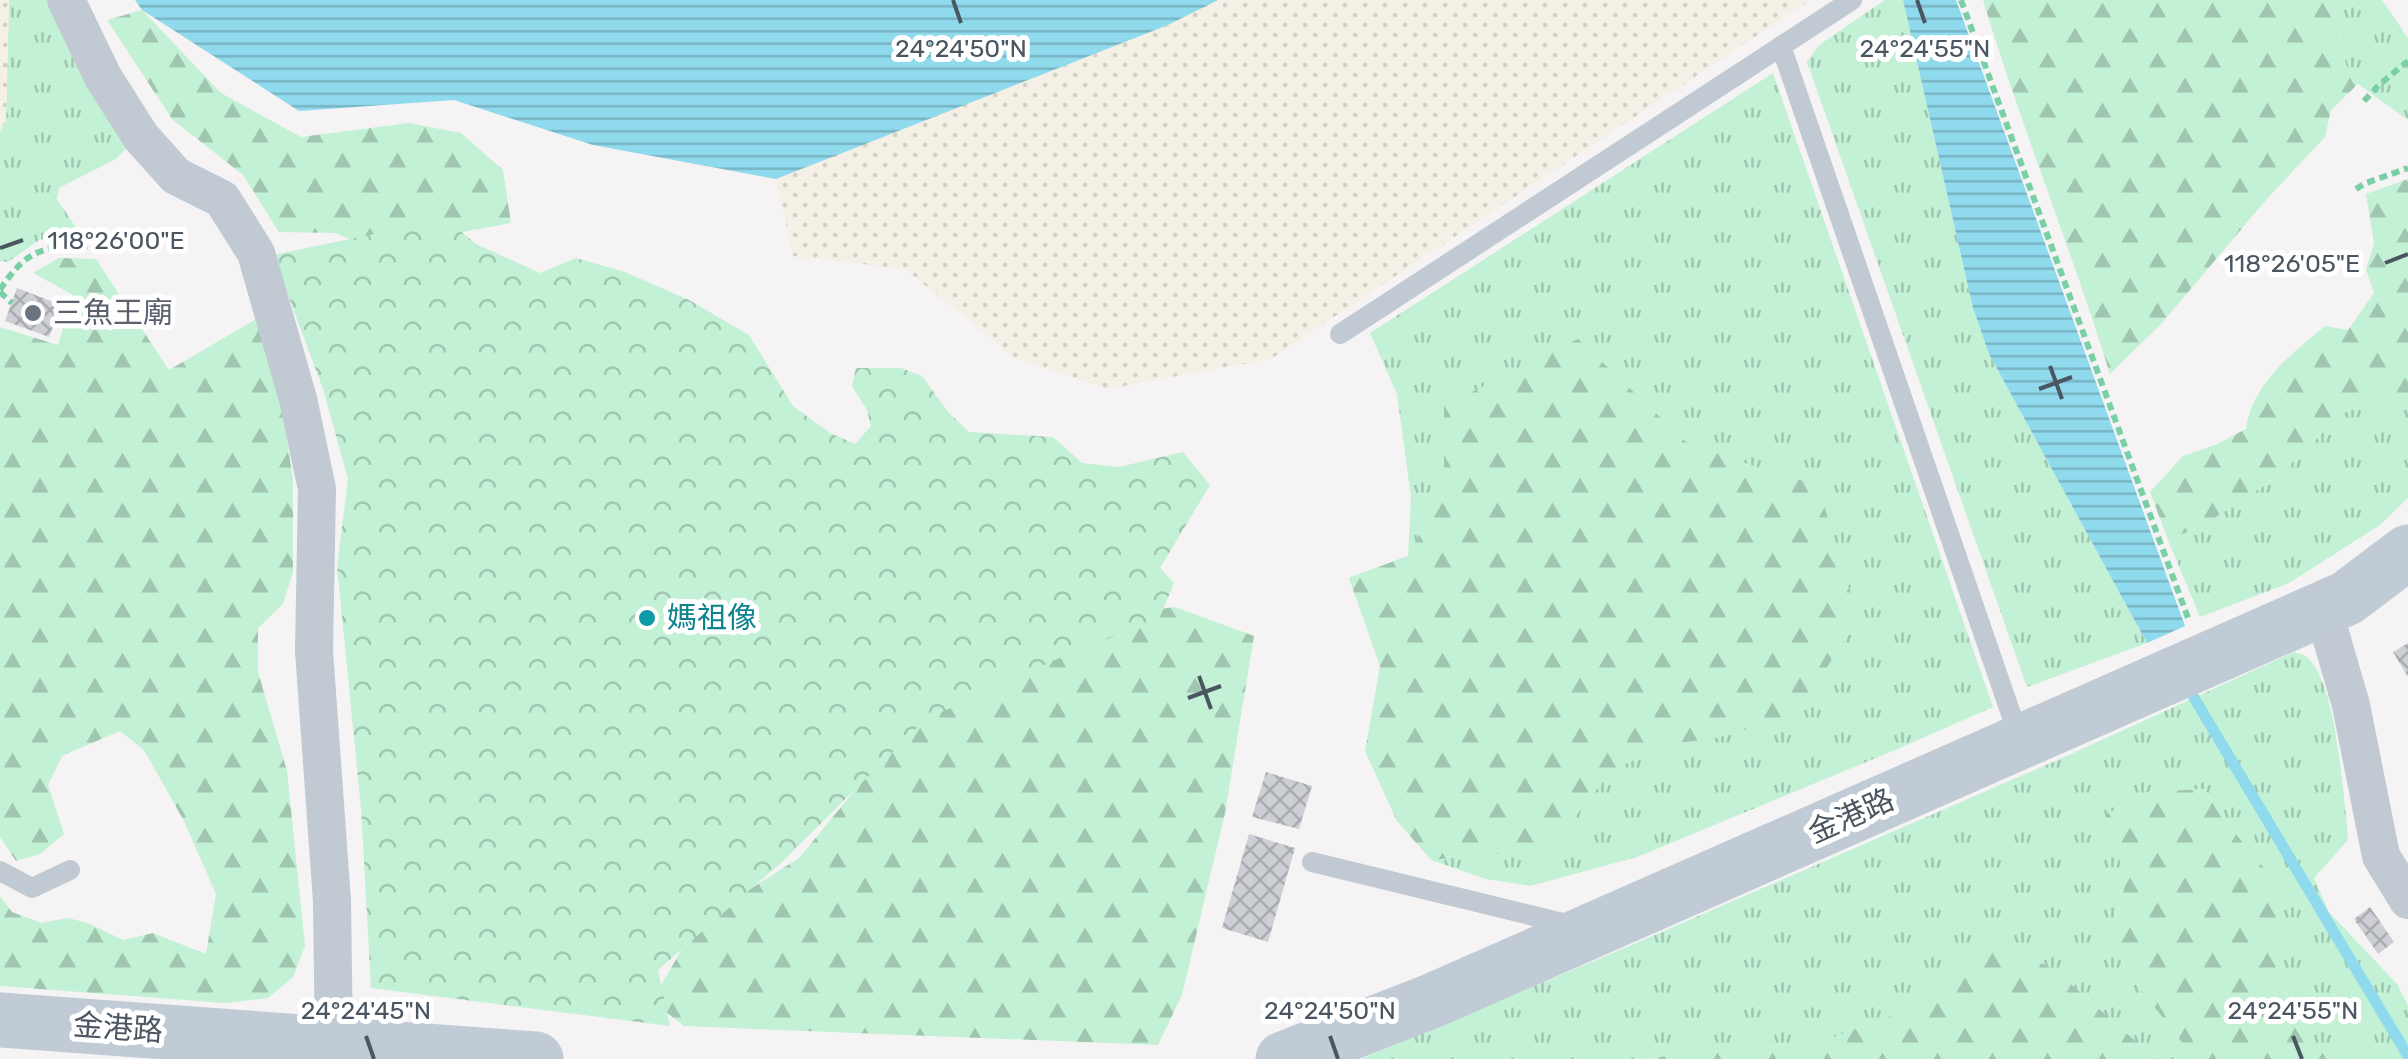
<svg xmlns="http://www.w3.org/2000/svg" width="2408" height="1059" viewBox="0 0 2408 1059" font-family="Rubik,'Noto Sans TC',sans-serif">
	<defs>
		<pattern id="grass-tufts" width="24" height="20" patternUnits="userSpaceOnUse" patternTransform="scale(2.5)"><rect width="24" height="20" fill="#c3f1d5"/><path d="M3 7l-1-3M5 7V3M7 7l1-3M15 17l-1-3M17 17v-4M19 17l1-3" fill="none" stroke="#a0c6b0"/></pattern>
		<pattern id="forest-firs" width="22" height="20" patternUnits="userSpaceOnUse" patternTransform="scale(2.5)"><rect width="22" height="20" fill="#c3f1d5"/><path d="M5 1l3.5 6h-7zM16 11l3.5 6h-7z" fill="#a0c6b0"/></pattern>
		<pattern id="sand-dots" width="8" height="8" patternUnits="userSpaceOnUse" patternTransform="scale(2.5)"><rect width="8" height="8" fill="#f5f0e5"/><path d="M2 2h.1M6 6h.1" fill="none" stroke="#d4d0c7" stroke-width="1.8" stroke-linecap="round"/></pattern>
		<pattern id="park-crowns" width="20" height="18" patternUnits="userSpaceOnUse" patternTransform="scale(2.5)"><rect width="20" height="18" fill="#c3f1d5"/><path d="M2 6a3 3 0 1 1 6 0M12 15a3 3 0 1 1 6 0" fill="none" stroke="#a0c6b0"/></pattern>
		<pattern id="water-rules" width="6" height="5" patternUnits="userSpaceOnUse" patternTransform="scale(2.5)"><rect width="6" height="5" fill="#90daee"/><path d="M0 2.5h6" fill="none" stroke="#78b4c4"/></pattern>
		<pattern id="building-cross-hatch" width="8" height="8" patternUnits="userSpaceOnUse" patternTransform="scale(2.5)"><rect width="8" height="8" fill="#cdcfd5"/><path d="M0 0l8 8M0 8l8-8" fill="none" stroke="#a8abb0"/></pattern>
	</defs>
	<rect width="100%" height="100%" fill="#f5f3f3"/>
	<g fill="url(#grass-tufts)">
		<polygon points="9,0 48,0 127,147 116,159 59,188 57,199 80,234 39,240 8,262 0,261 0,131 6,120"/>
		<polygon points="1885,0 1903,0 1973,308 1989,354 2147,643 2027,687 1807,62 1819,45"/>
		<polygon points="2335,0 2382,0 2408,38 2408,120 2358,84 2346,65 2333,4"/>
		<polygon points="1773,73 1993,707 1900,748 1637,857 1530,886 1486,879 1431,860 1437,801 1349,578 1408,556 1411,497 1397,394 1370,333"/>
		<polygon points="2386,398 2408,409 2408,498 2380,525 2289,583 2200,617 2168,540 2204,525 2277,477 2343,413"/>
		<path d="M2294,652C2300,654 2304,654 2308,658C2336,685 2342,785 2347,824L2348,840L2314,878L2329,912L2397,984L2408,1006V1059H2365L2354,1052L2313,1046L2290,1005L2272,955L2280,926L2223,819L2204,789L2147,792L2108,814L2126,882L2115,920L2124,968L2195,1059H2156L2056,971L2001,942L1904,1011L1821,1042L1636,1059H1361L1627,947L2069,755Z"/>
	</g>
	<g fill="url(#forest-firs)">
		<path d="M1983,0H2335L2333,5L2346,65L2358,84L2331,110L2325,137L2265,201L2162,323L2110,374C2071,248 2021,126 1983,0Z"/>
		<polygon points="142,10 221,93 301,137 409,123 461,133 503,170 511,223 457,233 392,257 335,233 279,232 243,175 172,119 107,20"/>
		<path d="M2408,179V409L2386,398L2343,413L2277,477L2204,525L2168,540L2150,492L2183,456L2215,445L2246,429C2252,384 2292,353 2325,326L2348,330L2374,293L2366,270L2374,243L2366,194Z"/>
		<polygon points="59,258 96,259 169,370 260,317 279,387 293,480 293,572 283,604 258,628 258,672 287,771 305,946 293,977 268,998 225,1003 0,986 0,896 12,912 41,923 68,918 88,923 123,940 153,933 206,954 216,894 184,821 144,750 120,731 62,756 48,785 64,834 40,854 16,861 0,837 0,327 58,345 73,295 33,273"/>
		<polygon points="1578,339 1686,442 1765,470 1818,485 1858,618 1797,715 1712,739 1676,743 1613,769 1550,849 1431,860 1397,821 1365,751 1380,666 1349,578 1408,556 1444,487 1444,406"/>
		<polygon points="1175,607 1254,636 1225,813 1182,995 1158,1045 684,1026 652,1001 697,923 799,858 931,698 1106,616"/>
		<polygon points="2204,789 2223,819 2270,875 2280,926 2272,955 2290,1005 2313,1045 2354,1052 2365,1059 2195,1059 2124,968 2115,920 2126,882 2107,814 2147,792"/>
		<polygon points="2001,941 2056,971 2156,1059 1636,1059 1821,1042 1904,1011"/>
	</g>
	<g fill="url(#sand-dots)">
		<polygon points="0,0 9,0 6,120 0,131"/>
		<polygon points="1019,0 1810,0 1271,359 1107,389 1017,359 905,269 793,256 776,179 677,161"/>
	</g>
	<polygon fill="url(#park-crowns)" points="446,219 476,244 540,273 576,258 625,272 689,300 749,335 793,406 830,433 855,444 871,426 867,410 852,386 856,368 901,368 922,376 948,412 969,432 1053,437 1082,463 1119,467 1183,452 1210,485 1160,568 1174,583 1159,619 1068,654 925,720 783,861 658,970 670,1026 371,988 361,808 337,567 348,479 323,389 273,255"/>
	<g fill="url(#water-rules)">
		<polygon points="135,0 1218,0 1168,25 776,179 593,145 454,100 299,111 142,10"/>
		<polygon points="1903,0 1956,0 2185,626 2147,643 1989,354 1973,308"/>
	</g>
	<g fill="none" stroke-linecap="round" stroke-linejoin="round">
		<polyline stroke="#90daee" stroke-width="11" points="2187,686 2408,1056"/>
	</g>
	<g fill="url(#building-cross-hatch)">
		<polygon points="17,288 61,305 49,337 5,321"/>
		<polygon points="2408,643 2408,677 2393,652"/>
		<polygon points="1266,772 1312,786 1299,829 1252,817"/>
		<polygon points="1249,834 1295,848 1268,942 1222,928"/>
		<polygon points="2370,907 2394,942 2378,954 2354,919"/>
	</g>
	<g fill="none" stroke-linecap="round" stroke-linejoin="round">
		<g stroke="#7ad0a6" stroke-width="6" stroke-dasharray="8 5" stroke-linecap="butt">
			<polyline points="1961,0 2188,618"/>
			<polyline points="2364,101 2380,84 2408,61"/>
			<polyline points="2356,189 2366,183 2408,168"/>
			<path d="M0,290C25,251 43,245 88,246"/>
			<polyline points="0,292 12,303"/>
		</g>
		<g stroke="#c1cad2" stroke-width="20">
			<polyline points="1781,46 2020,740"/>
			<polyline points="1340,334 1852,0"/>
			<polyline points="1312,862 1575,926"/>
			<polyline points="0,871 32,888 70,870"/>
		</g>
		<g stroke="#c1cad2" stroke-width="38">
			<polyline points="66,0 103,77 141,137 176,176 222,199 256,253 298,399 317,489 314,651 332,901 334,1044"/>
			<polyline points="2323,609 2351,705 2381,856 2408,900"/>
		</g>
		<g stroke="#c1cbd6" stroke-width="55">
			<polyline points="0,1020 536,1059"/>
			<polyline points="1283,1059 1434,1000 2347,598 2408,552"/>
		</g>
	</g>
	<path fill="none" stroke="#4a5661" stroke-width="4" d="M953,0L961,23M1917,0L1925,23M0,248L23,240M2385,263L2408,254M2050,366L2062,399M2039,389L2072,377M1199,676L1211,709M1188,698L1221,686M366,1036L374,1059M1330,1036L1338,1059M2293,1036L2302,1059"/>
	<circle fill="#6b7280" stroke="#fff" stroke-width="4" cx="33" cy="313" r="10"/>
	<circle fill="#0f9aa8" stroke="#fff" stroke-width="4" cx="647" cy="618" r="10"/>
	<g text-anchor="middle" stroke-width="10" stroke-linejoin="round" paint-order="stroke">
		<g font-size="30" fill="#5b616d" stroke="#fff" text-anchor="start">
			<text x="53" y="323">三魚王廟</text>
		</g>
		<g font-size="30" fill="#0d838f" stroke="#fff" text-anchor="start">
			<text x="667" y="628">媽祖像</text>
		</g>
		<g font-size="30" fill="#4a5661" stroke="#fff">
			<text transform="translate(1851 816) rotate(-24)" y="10">金港路</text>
			<text transform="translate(118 1028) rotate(4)" y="10">金港路</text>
		</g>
	</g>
	<g font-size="25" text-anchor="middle" fill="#4a5661" stroke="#fff" stroke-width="10" stroke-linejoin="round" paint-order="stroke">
		<text x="961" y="57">24°24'50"N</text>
		<text x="1925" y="57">24°24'55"N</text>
		<text x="116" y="249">118°26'00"E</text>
		<text x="2292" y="272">118°26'05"E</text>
		<text x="366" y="1019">24°24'45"N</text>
		<text x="1330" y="1019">24°24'50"N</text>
		<text x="2293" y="1019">24°24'55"N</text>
	</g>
</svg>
